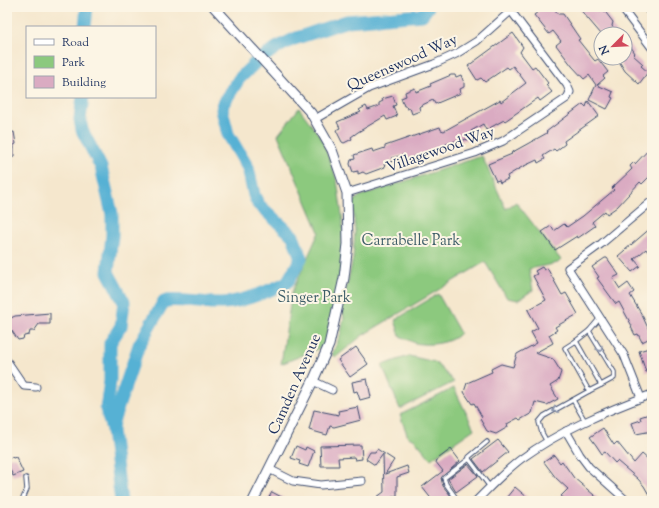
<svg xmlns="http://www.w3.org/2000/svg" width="659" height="508" viewBox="0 0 659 508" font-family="'Sorts Mill Goudy',serif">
	<rect width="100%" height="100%" fill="#fcf5e5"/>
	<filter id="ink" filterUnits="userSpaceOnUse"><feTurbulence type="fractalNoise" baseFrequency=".025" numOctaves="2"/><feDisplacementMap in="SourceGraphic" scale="8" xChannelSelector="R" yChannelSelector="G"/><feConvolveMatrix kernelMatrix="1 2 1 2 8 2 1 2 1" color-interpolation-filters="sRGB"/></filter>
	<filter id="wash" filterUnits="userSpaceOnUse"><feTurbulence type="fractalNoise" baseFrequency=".012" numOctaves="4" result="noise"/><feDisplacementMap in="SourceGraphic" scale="16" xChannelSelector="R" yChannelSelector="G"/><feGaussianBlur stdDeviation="0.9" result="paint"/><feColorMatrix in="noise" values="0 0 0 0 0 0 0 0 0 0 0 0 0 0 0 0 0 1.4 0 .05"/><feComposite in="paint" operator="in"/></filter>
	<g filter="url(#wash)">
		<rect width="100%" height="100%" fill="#f5e7cd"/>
		<g fill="#8cc97e" stroke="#547c6e">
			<polygon points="299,108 322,139 337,180 343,222 340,279 325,346 281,364 292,292 319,232 278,135"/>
			<polygon points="482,156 506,209 516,202 561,260 558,263 529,269 533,290 518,300 507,298 485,262 363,335 336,357 332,355 341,333 344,318 342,307 353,259 355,231 353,206 355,200 360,196"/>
			<path d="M438,294L460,333C451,344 428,346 415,343C410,341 405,338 400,336L395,320Z"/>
			<polygon points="409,356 435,362 454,382 400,409 382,365"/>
			<polygon points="454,388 474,429 431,459 415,440 408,437 400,415"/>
		</g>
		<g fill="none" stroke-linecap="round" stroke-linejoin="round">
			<g stroke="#57b1d4" stroke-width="13">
				<polyline points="85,27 87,7"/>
				<polyline points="83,97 80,119 82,130 101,167 112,214 112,236 108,272 124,302 121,326 110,343 110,381 106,409 111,426"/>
				<path d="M121,501L112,431L113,422L139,345L164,301C184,299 203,304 222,303C243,302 265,292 284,284L288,281L301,258L293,236L258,204L254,195L248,168L228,134L222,110L223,104L239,79L256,62L276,48L294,39L347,21L422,15L428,7"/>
			</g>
		</g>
		<g id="blocks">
			<g fill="#daabc2">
				<polygon points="535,7 553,7 558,14 563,14 580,39 578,40 594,60 595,61 598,59 608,72 603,76 605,78 597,85 613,92 611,97 613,98 607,109 589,100 596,85 589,75 584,79 572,66 556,45 561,41 553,31 549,34 534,15 538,12"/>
				<polygon points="578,7 597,7 600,11 603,9 613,22 612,26 618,34 601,34"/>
				<polygon points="652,7 652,22 645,12"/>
				<polygon points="513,33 523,47 520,52 532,68 535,66 548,83 546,85 552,92 540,101 538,98 505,121 504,120 486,130 483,124 471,131 474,136 467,140 466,139 459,142 458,140 444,145 445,147 404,160 403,155 392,158 393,161 384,164 385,167 366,174 363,172 358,174 358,171 353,172 350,164 351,160 355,159 354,155 372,149 373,152 385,148 385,146 440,127 441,130 444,131 500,100 501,102 526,83 513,66 509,69 507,67 485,82 481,78 477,80 468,66"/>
				<polygon points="625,38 635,53 633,55 643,64 641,66 648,72 639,84 625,71 617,58 625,58"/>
				<polygon points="451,75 455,75 456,77 461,75 464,83 464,87 460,89 461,93 435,104 433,100 420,106 419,107 420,111 412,114 410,108 407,109 406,106 404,106 401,98 406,96 405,92 415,88 416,92 431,86 430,84"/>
				<polygon points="393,96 396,105 393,106 397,116 387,120 385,116 358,132 351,137 352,139 344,143 342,142 336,130 340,128 337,122 361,112 359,110 366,106 368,110 379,106 379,103 383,101 382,99"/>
				<polygon points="588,101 599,116 564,141 565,144 556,151 554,149 543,156 545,159 538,163 537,160 522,167 507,176 508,179 500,183 499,180 496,181 488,164 512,154 511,153 547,133 546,132 583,104 586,107"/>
				<polygon points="14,132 16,144 14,145 14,157 7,158 7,133"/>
				<polygon points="652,146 652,174 642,184 640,182 617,207 607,214 605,211 592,222 595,226 578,238 577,236 555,250 542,232 551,226 554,231 564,224 567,227 583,216 614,190 612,188 632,169 630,166 634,162 635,164"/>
				<polygon points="652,227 652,249 648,252 646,249 634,259 640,266 632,272 618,256"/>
				<polygon points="605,258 607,258 619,275 613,278 620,289 628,283 634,292 630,295 642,315 652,337 642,342 638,334 635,335 631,327 632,326 619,302 616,304 597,278 599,277 592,267"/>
				<polygon points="542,267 544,270 547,268 562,295 566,293 578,314 555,327 557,330 549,335 553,343 535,353 553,359 561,372 558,381 550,386 558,399 547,405 535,402 532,413 520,420 518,418 507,424 508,427 496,434 487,431 480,419 482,417 474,403 472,404 464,392 467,383 492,372 491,369 501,364 513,367 517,354 537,343 531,332 538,328 528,310 546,300 533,276 537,274 535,271"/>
				<polygon points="50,313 50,324 39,324 34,331 30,331 29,335 24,336 23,339 18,340 12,331 7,332 7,320 15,316"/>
				<polygon points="356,347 368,364 350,377 338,360"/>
				<polygon points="649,348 652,358 652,370 646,372 639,351"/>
				<polygon points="367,379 371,397 360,400 357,391 354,392 352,382"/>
				<polygon points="358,407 361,420 334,427 330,426 327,435 309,430 314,410 339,415 338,411"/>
				<polygon points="649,414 652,431 636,434 632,423 641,420 640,417"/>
				<polygon points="603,428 614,445 617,442 634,463 642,454 650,461 648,463 652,467 652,500 644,486 638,479 617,461 615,463 605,452 602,454 596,445 590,437"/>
				<polygon points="498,440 508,452 483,472 473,459"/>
				<polygon points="361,445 362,459 355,460 354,457 338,458 339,466 321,466 320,446"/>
				<polygon points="296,446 305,450 306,447 314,451 308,467 299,464 300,461 291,458"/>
				<polygon points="377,449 394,460 385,474 407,466 409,473 397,477 397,496 393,496 393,498 377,497 384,492 383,454 375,465 366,459 370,452 375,452"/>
				<polygon points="451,449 460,461 441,478 443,486 451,496 444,501 433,501 422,487 443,471 435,461"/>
				<polygon points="554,455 560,463 562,461 574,478 601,501 567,501 561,496 568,489 556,478 544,462"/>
				<polygon points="12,457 13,458 16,457 23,472 13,476 7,463 7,459"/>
				<polygon points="468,464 478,476 456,492 448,479"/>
				<polygon points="515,487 522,493 532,501 510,501 506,498"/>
				<polygon points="272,492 289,501 267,501"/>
			</g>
		</g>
	</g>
	<g filter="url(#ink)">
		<use href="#blocks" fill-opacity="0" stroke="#3c4b6f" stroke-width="1"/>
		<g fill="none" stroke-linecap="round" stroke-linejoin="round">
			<g stroke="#3c4b6f" stroke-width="5.5">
				<g id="service">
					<polyline points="576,341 589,331"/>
					<polyline points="589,391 601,385"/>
					<polyline points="573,400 585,421"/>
					<polyline points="487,442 469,457 469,459 490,487"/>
					<polyline points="547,442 542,433 539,422 544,416 589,391 565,348 576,341 601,385 614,378 614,372 589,331 600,318"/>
					<polyline points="456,498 446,484 444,478 469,459"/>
					<polyline points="22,501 27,489 26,478"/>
				</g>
			</g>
			<g stroke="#3c4b6f" stroke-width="9">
				<g id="minor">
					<polyline points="621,7 652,48"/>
					<polyline points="315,119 369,88 434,64 456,54 477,41 515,7"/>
					<polyline points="347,193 475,153 503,141 567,98 570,92 567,85 511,11"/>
					<polyline points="7,361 24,386 36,387"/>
					<polyline points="313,381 332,390"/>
					<polyline points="641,398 624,355 568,268 601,244 652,201"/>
					<polyline points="566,431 580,455 589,467 627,501"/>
					<polyline points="269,469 293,481 321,485 362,481"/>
					<path d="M476,501C490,487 505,471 521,459C561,430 606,411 652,394"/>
				</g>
			</g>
			<g stroke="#3c4b6f" stroke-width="11">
				<polyline id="tertiary" points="214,7 311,113 332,150 347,193 348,244 344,278 329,345 313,381 253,501"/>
			</g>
			<use href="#service" stroke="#fff" stroke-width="3.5"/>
			<use href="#minor" stroke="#fff" stroke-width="7"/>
			<use href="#tertiary" stroke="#fff" stroke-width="9"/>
		</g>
		<defs><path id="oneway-chevron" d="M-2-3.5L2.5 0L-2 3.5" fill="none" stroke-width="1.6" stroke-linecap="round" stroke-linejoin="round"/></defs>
		<g stroke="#8d97ae">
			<use href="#oneway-chevron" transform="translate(600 349) rotate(59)"/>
			<use href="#oneway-chevron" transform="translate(555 410) rotate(151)"/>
		</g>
	</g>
	<g text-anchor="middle" stroke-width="4" stroke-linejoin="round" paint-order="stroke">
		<g font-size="15" fill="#1b2f5e" stroke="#fcf5e5">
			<text transform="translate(402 62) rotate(-24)" y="5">Queenswood Way</text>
			<text transform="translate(440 149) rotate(-19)" y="5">Villagewood Way</text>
			<text transform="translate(294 384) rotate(-66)" y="5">Camden Avenue</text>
		</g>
		<g font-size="15" fill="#3d5d68" stroke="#fcf5e5">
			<text x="411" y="245">Carrabelle Park</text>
			<text x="314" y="302">Singer Park</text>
		</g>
	</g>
	<rect width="659" height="508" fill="none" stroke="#fcf5e5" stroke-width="24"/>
	<rect x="26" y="26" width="130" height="72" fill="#fcf5e5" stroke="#a2a6af"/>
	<rect x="34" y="39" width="20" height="6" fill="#ffffff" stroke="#a2a6af"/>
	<text x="62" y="46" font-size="12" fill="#1b2f5e">Road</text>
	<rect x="34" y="56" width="20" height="12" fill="#8cc97e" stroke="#a2a6af"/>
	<text x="62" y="66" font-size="12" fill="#1b2f5e">Park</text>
	<rect x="34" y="76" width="20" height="12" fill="#daabc2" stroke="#a2a6af"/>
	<text x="62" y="86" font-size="12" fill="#1b2f5e">Building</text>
	<g transform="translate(613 46) rotate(246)"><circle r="19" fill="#fcf5e5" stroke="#a2a6af"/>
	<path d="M0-3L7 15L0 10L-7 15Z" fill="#d1495b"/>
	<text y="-6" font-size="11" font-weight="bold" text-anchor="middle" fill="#1b2f5e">N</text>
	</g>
</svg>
